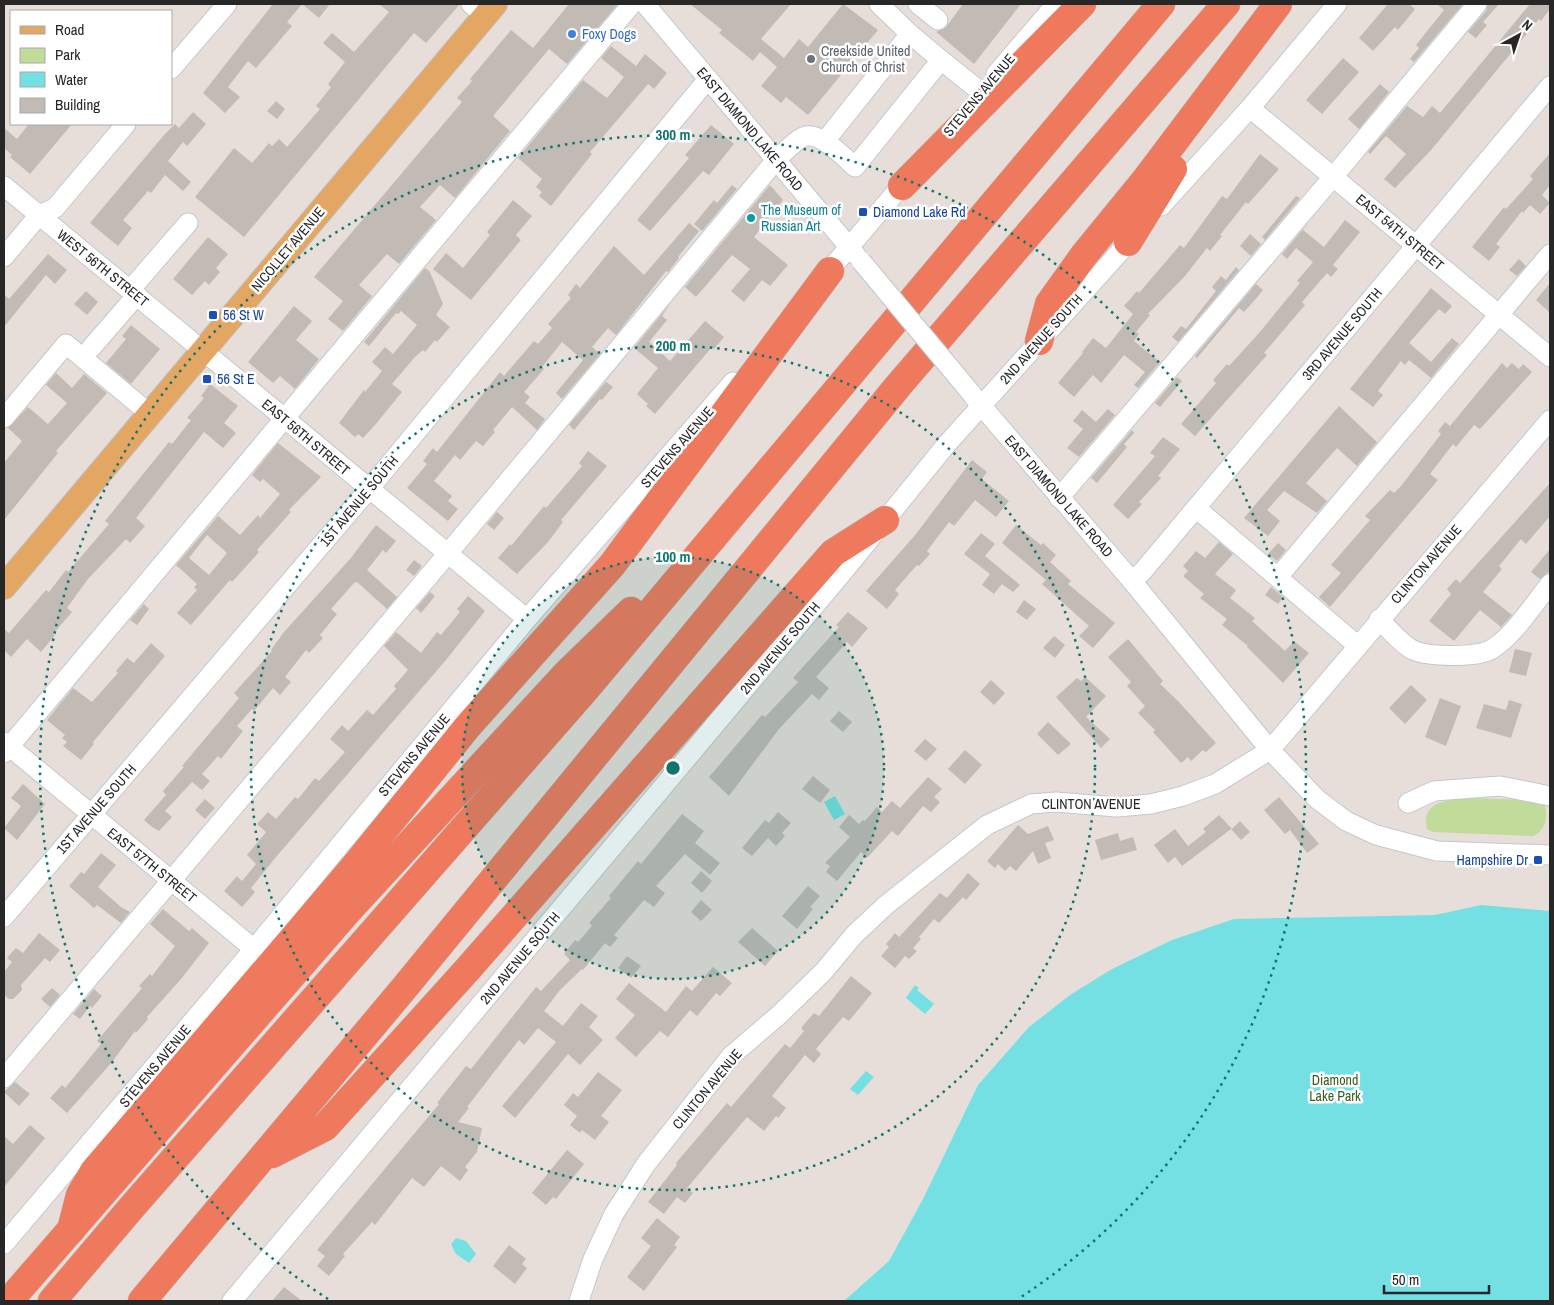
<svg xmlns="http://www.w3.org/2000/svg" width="1554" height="1305" viewBox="0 0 1554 1305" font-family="'Archivo Narrow',sans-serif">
	<rect width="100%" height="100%" fill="#e8ded9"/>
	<path fill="#c0db9a" d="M1468,798L1534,800L1544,803C1549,815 1546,831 1533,836L1433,832L1427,829C1420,801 1449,800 1468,798Z"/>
	<g fill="#74e0e3">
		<polygon points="835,796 845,814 834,820 824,802"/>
		<polygon points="1481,905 1550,911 1550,1301 844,1301 889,1261 923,1199 978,1085 1029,1027 1070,995 1112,969 1172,940 1234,919 1435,915"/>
		<polygon points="915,985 919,988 917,990 934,1004 925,1014 906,998"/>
		<polygon points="866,1071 874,1077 858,1095 850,1089"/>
		<polygon points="456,1238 466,1241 476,1254 469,1263 456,1254 451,1244"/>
	</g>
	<g fill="#c1bab5" fill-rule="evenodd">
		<polygon points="273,4 330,4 319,18 302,4 287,22 292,26 256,68 248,61 228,87 240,97 225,113 203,93"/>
		<polygon points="379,4 460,4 426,43 414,33 244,237 195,197 234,148 252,163 269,143 272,146 279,139 287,147 320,109 316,106 331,87 328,84 345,62 323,43 332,33 354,52 389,12"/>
		<polygon points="569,4 618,4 567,64 549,49 493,116 510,131 455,198 440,185 420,207 436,220 399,264 387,254 359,285 372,296 343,331 328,319 343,301 314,277 462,102 457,98 472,81 470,79 511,30 533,48"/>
		<polygon points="690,4 791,4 761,39 784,58 799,39 808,47 843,4 878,30 808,115 786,97 781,103 761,86 777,67 760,52 753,61 719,33 722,30"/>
		<polygon points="963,4 1021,4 974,64 936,32 946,27"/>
		<polygon points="1388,4 1409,4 1415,9 1398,30 1395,27 1373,51 1359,38"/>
		<polygon points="1437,4 1463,4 1414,62 1410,59 1419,48 1416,45 1444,10"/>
		<polygon points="1488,4 1499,4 1483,22 1487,25 1476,38 1468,32 1486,11"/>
		<polygon points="1530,4 1550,4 1550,9 1541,21 1539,19 1432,149 1395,188 1384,179 1406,154 1386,136 1370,154 1368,152 1407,106 1423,117 1432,106 1440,113"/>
		<polygon points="611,46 636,66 645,54 667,73 654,89 648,84 590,152 592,154 551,206 539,196 542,192 536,187 542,179 518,158 583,80 607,98 624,77 601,58"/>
		<polygon points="1343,58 1359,72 1322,114 1306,100"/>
		<polygon points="1380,84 1389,92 1359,129 1348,119"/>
		<polygon points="276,101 285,109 277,119 267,111"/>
		<polygon points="193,112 206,124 187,146 183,142 168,161 191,182 183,191 165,175 151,193 148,191 123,220 132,228 118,246 90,223 164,135 175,124 179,128"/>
		<polygon points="29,124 72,124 30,174 10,157 12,155 4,148 4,128 17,139"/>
		<polygon points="711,125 734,144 709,175 703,171 650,231 637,220 689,158 685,155"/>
		<polygon points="1550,153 1550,185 1542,195 1550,203 1540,214 1530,205 1523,213 1522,211 1496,244 1500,247 1489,261 1472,247 1504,207 1506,209 1533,179 1530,176"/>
		<polygon points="1260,154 1279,169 1248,204 1246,202 1220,235 1222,236 1210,251 1207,248 1185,276 1148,314 1150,315 1136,332 1139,334 1134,341 1160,362 1138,388 1134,385 1145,372 1124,355 1101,383 1093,375 1074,397 1058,383 1083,353 1082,352 1093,338 1106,348 1133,314 1124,306 1137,291 1139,293 1180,245 1184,248 1222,196 1227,199"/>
		<polygon points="732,185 737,189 702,231 694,224 714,200 717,203"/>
		<polygon points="770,185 783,200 754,237 788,265 770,286 762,280 744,302 731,291 750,269 732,255 696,297 685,287"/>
		<polygon points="1296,196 1300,198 1265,240 1262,237"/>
		<polygon points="513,200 532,216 516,235 521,240 471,300 433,269 446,253 463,268 490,235 487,232"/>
		<polygon points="1345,220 1360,232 1333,265 1338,269 1331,277 1327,273 1302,302 1305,305 1264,353 1267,355 1195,436 1181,424 1216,383 1213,380 1227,364 1229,366 1259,333 1300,283 1297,281 1313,262 1296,248 1287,259 1282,254 1310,221 1303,230 1324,247"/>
		<polygon points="689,223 699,231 678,257 679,258 668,272 666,271 616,335 608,328 592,347 600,354 562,399 556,393 583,360 562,342 542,367 544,369 524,392 530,397 525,403 545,419 537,430 512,407 493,430 495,432 483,446 476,441 460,460 455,455 434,481 452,496 448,501 458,509 448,521 407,488 427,464 423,461 433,448 437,452 500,372 504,376 534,341 538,344 552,328 548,324 571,298 568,295 576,284 580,288 614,246 644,275"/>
		<polygon points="1250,234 1261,244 1251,256 1240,246"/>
		<polygon points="208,237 228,254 216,268 220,272 209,285 205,281 192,295 173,279"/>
		<polygon points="48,254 67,270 55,284 46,275 4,327 4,294 9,299"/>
		<polygon points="1519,259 1526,266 1517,276 1509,270"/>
		<polygon points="1236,267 1239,270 1178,342 1172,337 1181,326 1186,329 1216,291 1212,287 1221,276 1226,280"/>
		<polygon points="425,268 430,272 443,304 436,315 450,327 437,342 435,340 425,352 423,350 414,358 392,384 402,392 375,425 363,438 358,434 355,437 339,423 364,390 365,392 382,371 372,362 385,347 393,354 417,325 401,311 398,314 396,313 369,346 364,342"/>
		<polygon points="1550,283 1550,313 1536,300"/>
		<polygon points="1256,284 1263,290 1254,301 1244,312 1239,308 1197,358 1195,356"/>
		<polygon points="1431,288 1452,306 1445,314 1439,309 1409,343 1431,362 1452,338 1459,344 1431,378 1409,360 1405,365 1401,361 1378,391 1383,395 1373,407 1350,389"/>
		<polygon points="86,291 98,302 87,315 74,304"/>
		<polygon points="670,304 662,316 667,320 649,342 670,361 705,321 724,337 714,349 712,347 655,414 646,406 648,404 637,394 658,368 634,348"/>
		<polygon points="294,306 312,321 296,340 319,359 295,389 280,376 273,383 248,362"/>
		<polygon points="131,325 160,349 131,384 106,363 126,339 122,336"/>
		<polygon points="1502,363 1507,368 1512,363 1519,369 1523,364 1532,372 1480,429 1474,425 1456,447 1453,444 1430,474 1438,480 1330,607 1319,597 1341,573 1331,565 1370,520 1365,516 1390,490 1394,493 1401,486 1441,434 1438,431 1445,422 1450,426"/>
		<polygon points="616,370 606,382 613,387 602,400 600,399 574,430 569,425"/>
		<polygon points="56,373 72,388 84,374 107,393 56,451 58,453 4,520 4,463 22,441 8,428 28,407 48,424 67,403 46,385"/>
		<polygon points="1177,377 1182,381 1160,407 1155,403"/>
		<polygon points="210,384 238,406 224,423 236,433 223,448 204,432 136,518 145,526 130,543 126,539 88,579 67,608 72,612 53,634 55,635 41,652 27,639 11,657 4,650 4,629 9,633 46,590 49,592 66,570 68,572 109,524 105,521 169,442 172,444 191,420 187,418 204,398 201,396"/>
		<polygon points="1339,406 1377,442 1357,466 1337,448 1306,483 1327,501 1317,513 1284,491 1267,510 1280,521 1268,536 1244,518"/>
		<polygon points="1108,409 1115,415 1079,457 1067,448 1083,429 1073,421 1082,410 1096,422"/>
		<polygon points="1132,430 1134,433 1124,444 1127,447 1097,483 1091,478"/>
		<polygon points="1163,437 1180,449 1158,476 1161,478 1139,502 1142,504 1128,519 1113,505 1155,456 1150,453"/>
		<path d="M278,443L321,477L289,510L291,512L257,550L259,552L251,561L232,582L230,580L191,625L177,613L197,590L194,587L197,584L176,565L218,516L240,535L258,515L260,518L280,494L263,479L260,482L252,475ZM207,535L227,553L209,575L189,558Z"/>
		<polygon points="588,451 607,466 561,520 563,522 548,542 517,574 498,558 510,544 511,546 544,506 546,508 582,466 579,463"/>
		<polygon points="972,460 987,472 982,479 1009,501 996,517 975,500 954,526 949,522 927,551 930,554 919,566 917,565 895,590 899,594 887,609 866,591 916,534"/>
		<polygon points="1550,483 1550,516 1526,544 1521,539 1499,566 1502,569 1483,592 1512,615 1501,627 1480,610 1454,641 1429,621 1451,594 1447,589 1456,579 1460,583"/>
		<polygon points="497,512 504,518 494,530 487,524"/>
		<polygon points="376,525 396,541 386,553 383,550 367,570 397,597 387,609 357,582 354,583 331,609 337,614 320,635 323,638 309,653 306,650 285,677 291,682 280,695 273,688 254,711 252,709 237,726 243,731 221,759 218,756 202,774 210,781 202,790 192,782 165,811 172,817 159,831 152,827 144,820 166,795 163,791 184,767 182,766 239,698 234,693 272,651 271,650 284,632 350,559"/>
		<polygon points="1016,525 1041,545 1043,543 1056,555 1050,562 1071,581 1068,584 1115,623 1093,648 1079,636 1089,626 1042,584 1046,580 1002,543"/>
		<polygon points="981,533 995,544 985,556 1020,585 1013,592 1002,584 994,594 982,585 990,574 964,554"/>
		<polygon points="1219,542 1233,554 1215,574 1236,590 1230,598 1255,618 1252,621 1285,651 1294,641 1309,653 1283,683 1247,647 1248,646 1222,625 1227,619 1200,598 1204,594 1183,576 1188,571 1183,566 1196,551 1205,558"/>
		<polygon points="1278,543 1286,550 1277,561 1268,554"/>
		<polygon points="1550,549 1550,571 1540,579 1531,572"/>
		<polygon points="414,560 422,566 414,576 406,570"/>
		<polygon points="1271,587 1283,597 1278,604 1265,595"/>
		<polygon points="430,592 435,596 421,613 416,608"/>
		<polygon points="468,596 485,611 446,660 276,857 251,888 255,892 242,907 224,891 237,876 242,881 256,864 247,855 266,832 257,824 268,812 276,819 295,797 298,799 315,778 319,781 345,752 330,739 342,725 348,731 367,710 373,715 396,689 394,686 408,670 384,646 396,632 421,653 437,632 441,635 460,612 457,609"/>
		<polygon points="1024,600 1036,609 1027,620 1016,612"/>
		<polygon points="144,604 149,609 137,625 130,620"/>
		<polygon points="848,612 868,628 852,647 847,642 816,677 829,688 819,700 812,694 779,729 729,796 709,777 762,715 765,717 798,682 793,678 839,627 836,625"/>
		<polygon points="1054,636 1065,645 1055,658 1043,648"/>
		<polygon points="1128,639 1163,681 1160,684 1178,701 1216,743 1206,752 1203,750 1191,761 1188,757 1181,763 1153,732 1155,730 1138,713 1145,706 1127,686 1131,682 1108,657"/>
		<polygon points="151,643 165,656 93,742 94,744 81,760 63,746 67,742 62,738 65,735 47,720 73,688 92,702 118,673 116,671 127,658 134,663"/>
		<polygon points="1515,649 1532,653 1526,676 1509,672"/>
		<polygon points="1085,677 1106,696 1086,717 1110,739 1101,748 1056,697 1077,678 1081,681"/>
		<polygon points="991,680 1005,693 994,705 980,692"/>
		<polygon points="1411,685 1427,700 1405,724 1389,708"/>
		<polygon points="1440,698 1461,706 1446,746 1425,737"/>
		<polygon points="1509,700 1522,704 1511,738 1476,728 1484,704 1506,710"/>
		<polygon points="839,711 852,722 843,732 830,721"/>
		<polygon points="1048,722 1071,744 1058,755 1037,734"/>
		<polygon points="925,739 937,749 926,761 914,751"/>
		<polygon points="965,750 982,765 965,784 948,769"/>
		<polygon points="813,776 830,790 820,803 802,789"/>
		<polygon points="928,777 942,789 934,797 940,802 931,812 923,806 898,836 892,831 867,858 861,852 837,881 826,872 830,866 825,863 850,837 839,827 849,815 859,824 863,820 865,821 877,807 882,812 892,801 900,808"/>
		<polygon points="23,784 45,804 17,840 4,828 21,806 11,798"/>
		<polygon points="1279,797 1319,844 1307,853 1290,830 1285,834 1264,810"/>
		<polygon points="205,799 215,808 205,819 195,810"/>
		<polygon points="778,812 791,823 782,833 785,836 776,846 768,838 752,856 742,848 765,820 769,823"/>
		<polygon points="682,814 704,831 695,843 720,863 710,875 685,854 656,886 665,893 654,907 644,900 614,935 618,938 610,947 605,943 583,970 582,969 560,990 544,1011 563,1026 581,1003 598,1016 589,1027 603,1040 580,1065 568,1054 515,1118 502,1106 556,1042 538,1028 524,1045 519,1040 467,1107 469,1108 458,1122 482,1128 477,1152 465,1167 468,1170 460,1181 441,1166 424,1187 412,1178 375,1225 372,1222 343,1254 345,1256 329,1276 317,1266 325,1256 317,1250 439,1104 437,1103 466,1066 471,1069 536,987 541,991 570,960 564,954 575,940 578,942 592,926 589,923 611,898 609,896 638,861 641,864"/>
		<polygon points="1219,815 1232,829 1240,821 1250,832 1241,840 1231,829 1182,866 1175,857 1168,863 1154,845 1175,829 1188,846 1206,832 1203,829"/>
		<polygon points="1018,825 1028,834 1048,826 1054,840 1045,843 1051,858 1038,864 1033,851 1016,871 1010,866 1005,871 998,864 995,868 987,861"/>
		<polygon points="1118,833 1120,841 1133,837 1137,850 1101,860 1095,840"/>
		<polygon points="101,853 116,865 98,887 121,907 130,912 121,923 97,905 94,908 69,886 81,872 84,874"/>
		<polygon points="701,871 712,881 702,893 691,883"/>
		<polygon points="968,873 980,884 966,900 963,897 939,923 934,919 919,937 921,939 913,948 917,951 909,959 905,956 895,968 881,956 889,947 886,944 895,933 899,937 940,893 947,898"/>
		<polygon points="808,886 820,896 810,907 813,909 797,929 782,916"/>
		<polygon points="701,900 712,910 701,921 691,912"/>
		<polygon points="163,909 189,931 192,928 209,943 181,979 147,1017 148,1019 136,1033 135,1031 112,1062 67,1113 50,1098 62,1085 65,1088 84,1065 101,1044 97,1041 142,988 139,986 150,974 152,976 175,946 150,924"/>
		<polygon points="752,928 778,951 765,966 738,942"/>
		<polygon points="39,933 60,950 50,962 45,958 21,985 22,990 13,999 9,999 4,995 4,972 12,962 7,958 16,948 23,953"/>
		<polygon points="627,956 641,966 631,978 618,968"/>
		<polygon points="713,967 732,983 720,996 716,993 697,1016 690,1010 668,1037 660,1031 636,1057 615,1038 635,1015 616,999 629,983 666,1012 686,986 692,991"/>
		<polygon points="851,976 872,993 849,1021 843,1017 816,1049 821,1054 814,1063 805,1055 772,1096 786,1108 778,1118 776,1116 764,1131 747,1117 687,1188 693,1193 685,1203 677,1197 664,1214 648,1202 677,1165 676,1163 727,1103 731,1107 785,1044 790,1048 804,1031 801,1028 814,1013 819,1016"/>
		<polygon points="52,988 60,995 50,1007 41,999"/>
		<polygon points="94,989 102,996 92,1008 90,1006 80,1019 73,1014"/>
		<polygon points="598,1072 622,1090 601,1116 609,1122 595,1140 582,1130 580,1133 570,1125 577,1116 564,1105 573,1093 578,1097"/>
		<polygon points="15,1082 30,1094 19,1106 4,1092"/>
		<polygon points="30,1125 45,1138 4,1187 4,1136 13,1144"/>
		<polygon points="567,1150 584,1164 556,1199 553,1197 546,1205 532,1193"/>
		<polygon points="657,1218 680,1237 674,1245 677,1247 644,1291 627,1277 651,1246 641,1238"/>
		<polygon points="509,1245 526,1259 522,1264 527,1268 515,1284 493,1266"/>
		<polygon points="284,1287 302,1301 272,1301"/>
	</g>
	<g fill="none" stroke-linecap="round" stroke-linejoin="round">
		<g stroke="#c2c8d0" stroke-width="21">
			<g id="minor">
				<polyline points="471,4 485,16"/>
				<polyline points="645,4 856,255"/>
				<polyline points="879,4 910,34 941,60"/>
				<polyline points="918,4 938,20"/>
				<polyline points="171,69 227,4"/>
				<polyline points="996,74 1056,4"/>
				<polyline points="1250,108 1550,357"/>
				<polyline points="825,141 910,34"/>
				<polyline points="4,186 527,619"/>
				<polyline points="1161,206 1250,108 1337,4"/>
				<polyline points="4,257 39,215 55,208 126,124"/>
				<polyline points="821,280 909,177"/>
				<polyline points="130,290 188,223"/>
				<polyline points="91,348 137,295"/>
				<polyline points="973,396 1132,581 1270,750 1317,799 1346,821 1376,835 1437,851 1550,855"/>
				<polyline points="4,418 66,344 150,414"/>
				<polyline points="1059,498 1333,177 1477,4"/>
				<polyline points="1196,508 1358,646"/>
				<polyline points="1278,577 1550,254"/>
				<polyline points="1132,581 1143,571 1550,86"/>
				<path d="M1379,619C1389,629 1401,644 1413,650C1428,657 1477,658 1492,649C1515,634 1533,605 1550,584"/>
				<polyline points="4,742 254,949"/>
				<polyline points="4,753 632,4"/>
				<polyline points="1408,803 1434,791 1500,786 1550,796"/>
				<polyline points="4,917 369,489 708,79"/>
				<path d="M4,1078L439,564L776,160C784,153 793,142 803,137C819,130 844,157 855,167L941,60L981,92"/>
				<polyline points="4,1244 254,949 527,619 733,382"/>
				<polyline points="232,1301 848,566 946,445 1136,234"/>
				<polyline points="579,1301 593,1259 614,1214 646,1164 731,1056 780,1014 824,971 854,935 886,905 987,825 1031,804 1056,802 1117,807 1151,804 1183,796 1215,784 1270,750 1550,420"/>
			</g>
		</g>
		<g stroke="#bebebe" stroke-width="26">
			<polyline id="major" points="4,587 495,4"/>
		</g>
		<g stroke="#bebebe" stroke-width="29">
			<g id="highway">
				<polyline points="902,186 1082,4"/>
				<polyline points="1128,242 1173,169"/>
				<polyline points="1039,341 1049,304 1084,255 1146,179 1278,4"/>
				<polyline points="272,1154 325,1127 467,970 833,553 885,520"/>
				<polyline points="71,1230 80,1195 94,1171 354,867 468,726 612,565 830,271"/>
				<polyline points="9,1301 347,912 566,674 631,611"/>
				<polyline points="52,1301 132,1207 585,690 1161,4"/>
				<polyline points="142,1301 405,987 898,386 1226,4"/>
			</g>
		</g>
		<use href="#minor" stroke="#fff" stroke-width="19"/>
		<use href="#major" stroke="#e3a763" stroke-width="24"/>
		<use href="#highway" stroke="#ef795d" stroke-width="28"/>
		<g stroke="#c2c8d0" stroke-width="21" stroke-linecap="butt">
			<polyline id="minor-bridge" points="861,261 971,393"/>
		</g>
		<use href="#minor-bridge" stroke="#fff" stroke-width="19"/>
	</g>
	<circle cx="673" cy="768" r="211" fill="#0f766e" fill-opacity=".12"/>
	<g fill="none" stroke="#0f766e" stroke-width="2.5" stroke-dasharray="2.5 5">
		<circle cx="673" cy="768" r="211"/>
		<circle cx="673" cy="768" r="422"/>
		<path d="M328 1299A633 633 0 1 1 1018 1299"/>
	</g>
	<circle fill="#3f7fe0" stroke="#fff" stroke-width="2" cx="572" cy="34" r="5"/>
	<circle fill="#6b7280" stroke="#fff" stroke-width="2" cx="811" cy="59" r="5"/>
	<g fill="#1a4fb4" stroke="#fff" stroke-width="2">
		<rect x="858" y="207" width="10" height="10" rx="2.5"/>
		<rect x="208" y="310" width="10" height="10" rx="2.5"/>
		<rect x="202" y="374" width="10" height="10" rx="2.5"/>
		<rect x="1533" y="855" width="10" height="10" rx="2.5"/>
	</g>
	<circle fill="#0f9aa8" stroke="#fff" stroke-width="2" cx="751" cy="218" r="5"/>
	<g text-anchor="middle" stroke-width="5" stroke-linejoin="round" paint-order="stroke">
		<g font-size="14" fill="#366cbe" stroke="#fff" text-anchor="start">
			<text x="582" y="39">Foxy Dogs</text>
		</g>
		<g font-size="14" fill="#5b616d" stroke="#fff" text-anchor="start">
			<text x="821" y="56">Creekside United<tspan x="821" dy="16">Church of Christ</tspan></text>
		</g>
		<g font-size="14" fill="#272727" stroke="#fff">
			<text transform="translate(979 95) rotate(-50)" y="5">STEVENS AVENUE</text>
			<text transform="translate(750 129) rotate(50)" y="5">EAST DIAMOND LAKE ROAD</text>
			<text transform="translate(1400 232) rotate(40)" y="5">EAST 54TH STREET</text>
			<text transform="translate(288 249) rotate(-50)" y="5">NICOLLET AVENUE</text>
			<text transform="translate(103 268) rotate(39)" y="5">WEST 56TH STREET</text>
			<text transform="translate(1342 334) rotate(-50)" y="5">3RD AVENUE SOUTH</text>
			<text transform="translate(1041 339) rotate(-48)" y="5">2ND AVENUE SOUTH</text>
			<text transform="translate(306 437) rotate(40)" y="5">EAST 56TH STREET</text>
			<text transform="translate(677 447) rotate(-49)" y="5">STEVENS AVENUE</text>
			<text transform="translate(1059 496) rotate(49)" y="5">EAST DIAMOND LAKE ROAD</text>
			<text transform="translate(359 501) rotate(-50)" y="5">1ST AVENUE SOUTH</text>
			<text transform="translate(1426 564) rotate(-49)" y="5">CLINTON AVENUE</text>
			<text transform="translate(780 648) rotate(-50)" y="5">2ND AVENUE SOUTH</text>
			<text transform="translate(414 755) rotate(-50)" y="5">STEVENS AVENUE</text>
			<text x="1091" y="809">CLINTON AVENUE</text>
			<text transform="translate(96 809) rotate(-49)" y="5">1ST AVENUE SOUTH</text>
			<text transform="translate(152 865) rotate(39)" y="5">EAST 57TH STREET</text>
			<text transform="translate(520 958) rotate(-50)" y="5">2ND AVENUE SOUTH</text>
			<text transform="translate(155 1066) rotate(-50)" y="5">STEVENS AVENUE</text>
			<text transform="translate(707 1089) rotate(-50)" y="5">CLINTON AVENUE</text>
		</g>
		<g font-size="14" fill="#0d838f" stroke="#fff" text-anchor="start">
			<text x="761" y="215">The Museum of<tspan x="761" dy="16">Russian Art</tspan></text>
		</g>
		<g font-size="14" fill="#164399" stroke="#fff" text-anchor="start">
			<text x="873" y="217">Diamond Lake Rd</text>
			<text x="223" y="320">56 St W</text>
			<text x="217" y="384">56 St E</text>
			<text x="1528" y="865" text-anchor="end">Hampshire Dr</text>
		</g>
		<g font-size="14" fill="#3a5c1f" stroke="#fff">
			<text x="1335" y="1085">Diamond<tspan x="1335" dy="16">Lake Park</tspan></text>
		</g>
	</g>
	<circle cx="673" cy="768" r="8" fill="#0f766e" stroke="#fff" stroke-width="2.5"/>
	<g font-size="15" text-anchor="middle" font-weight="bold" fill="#0f766e" stroke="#fff" stroke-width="5" stroke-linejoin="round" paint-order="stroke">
		<text x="673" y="140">300 m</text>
		<text x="673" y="351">200 m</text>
		<text x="673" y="562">100 m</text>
	</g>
	<rect width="1554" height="1305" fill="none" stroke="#272727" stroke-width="10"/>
	<rect x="10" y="10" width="162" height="115" fill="#ffffff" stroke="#a9a9a9"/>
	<rect x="20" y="26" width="25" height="8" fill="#e3a763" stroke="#a9a9a9"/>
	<text x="55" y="35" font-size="15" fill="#272727">Road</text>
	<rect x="20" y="48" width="25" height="15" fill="#c0db9a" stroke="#a9a9a9"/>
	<text x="55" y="60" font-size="15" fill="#272727">Park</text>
	<rect x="20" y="72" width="25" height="15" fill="#74e0e3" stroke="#a9a9a9"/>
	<text x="55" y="85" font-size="15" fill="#272727">Water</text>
	<rect x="20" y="98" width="25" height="15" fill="#c1bab5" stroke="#a9a9a9"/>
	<text x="55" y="110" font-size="15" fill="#272727">Building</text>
	<g transform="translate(1519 35) rotate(40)" stroke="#ffffff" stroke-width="4" paint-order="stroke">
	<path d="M0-4L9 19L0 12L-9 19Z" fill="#272727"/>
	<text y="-8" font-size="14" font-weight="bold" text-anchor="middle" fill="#272727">N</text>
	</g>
	<path d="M1384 1285v8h105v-8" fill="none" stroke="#272727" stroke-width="2.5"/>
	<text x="1392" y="1285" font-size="15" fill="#272727" stroke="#ffffff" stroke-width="4" paint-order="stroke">50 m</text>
</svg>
